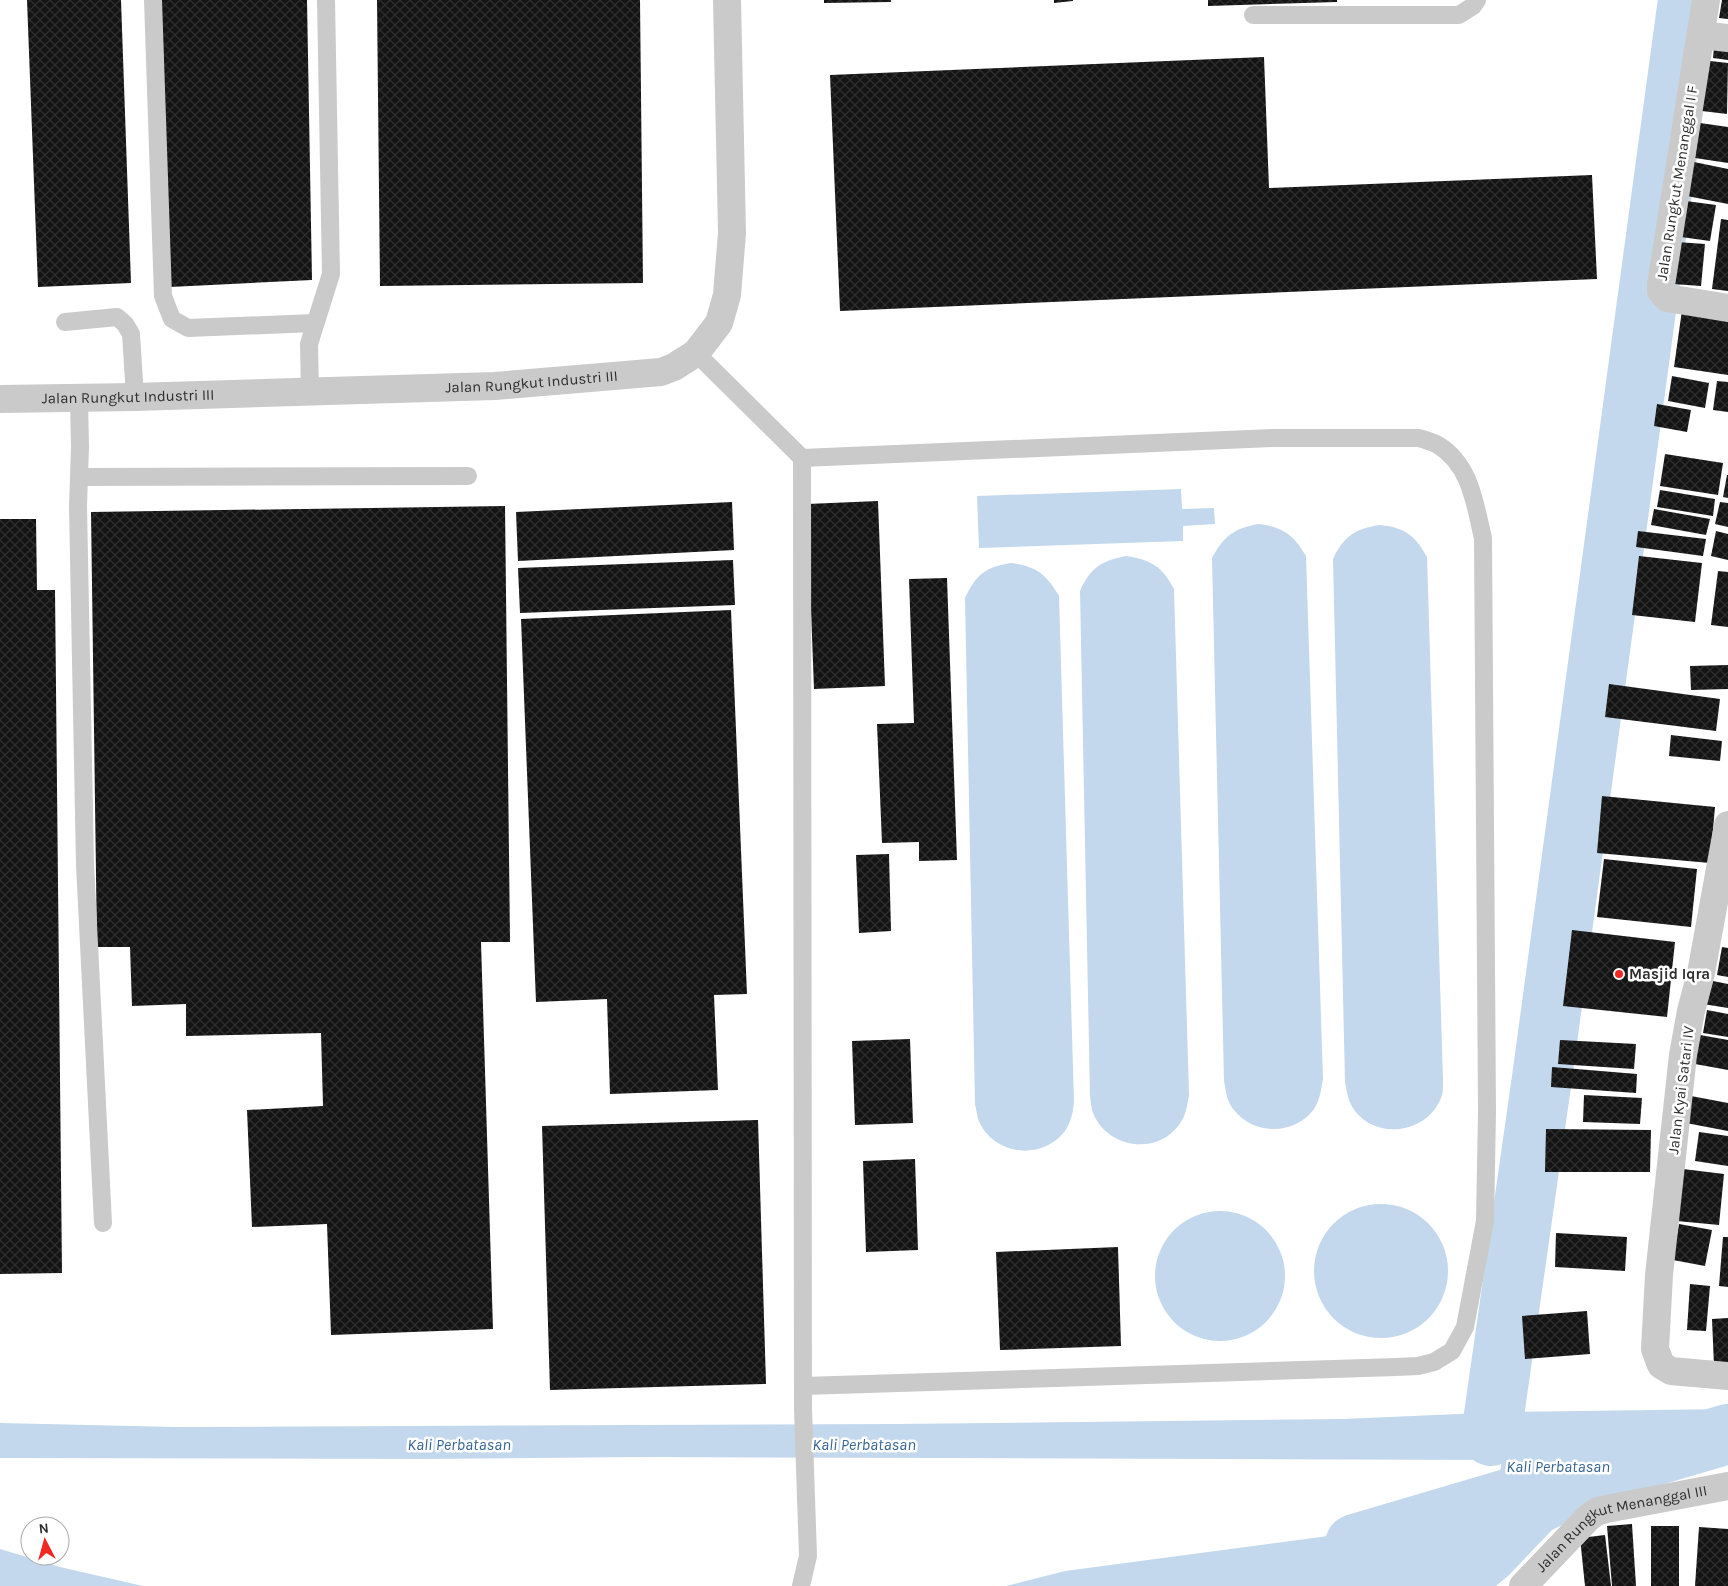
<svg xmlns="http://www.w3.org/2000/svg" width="1728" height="1586" viewBox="0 0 1728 1586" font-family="Karla,sans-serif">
	<defs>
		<pattern id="building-cross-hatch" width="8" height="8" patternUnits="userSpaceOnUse" patternTransform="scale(1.25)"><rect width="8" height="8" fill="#141414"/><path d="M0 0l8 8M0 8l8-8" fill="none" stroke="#2e2e2e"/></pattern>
	</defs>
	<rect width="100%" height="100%" fill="#fff"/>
	<g fill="#c3d8ed">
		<polygon points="1181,489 1182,509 1214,508 1215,524 1183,526 1183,541 979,548 977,496"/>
		<path d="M1259,524C1283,527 1294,535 1306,556L1323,1079C1321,1090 1320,1100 1314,1109C1295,1135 1254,1136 1234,1110C1227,1102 1226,1092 1224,1081L1212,558C1224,536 1234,528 1259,524Z"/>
		<path d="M1379,525C1404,527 1415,535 1427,557L1443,1080C1443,1085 1443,1091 1442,1095C1430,1133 1378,1141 1355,1111C1348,1102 1347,1092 1345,1082L1333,559C1344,536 1355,529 1379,525Z"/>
		<path d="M1126,556C1151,560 1162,566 1174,589L1189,1095C1187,1106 1186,1116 1179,1125C1156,1156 1107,1148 1093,1113C1091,1108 1091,1102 1090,1097L1080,591C1090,568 1101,561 1126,556Z"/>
		<path d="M1011,563C1036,566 1046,574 1059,596L1074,1102C1073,1112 1071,1122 1065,1131C1041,1162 992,1155 978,1119C977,1114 976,1109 975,1104L965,598C976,574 986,567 1011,563Z"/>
		<circle cx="1381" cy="1271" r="67"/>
		<circle cx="1220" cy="1276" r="65"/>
		<polygon points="1728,1409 1728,1463 1675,1471 1552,1530 1509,1575 1496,1586 1006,1586 1065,1571 1493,1514 1502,1460 637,1457 420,1459 0,1458 0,1423 176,1427 896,1424 1343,1419 1505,1412"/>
		<polygon points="0,1549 60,1567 143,1586 0,1586"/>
	</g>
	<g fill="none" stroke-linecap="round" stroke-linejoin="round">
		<g stroke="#c3d8ed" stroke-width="60">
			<polyline points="1491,1436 1542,1078 1688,0"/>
			<polyline points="1355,1544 1728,1434"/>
		</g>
	</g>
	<g fill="url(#building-cross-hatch)">
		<polygon points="27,0 121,0 131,283 38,287"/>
		<polygon points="161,0 307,0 312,280 170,287"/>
		<polygon points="377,0 640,0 643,283 380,286"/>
		<polygon points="824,0 891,0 891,2 824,3"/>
		<polygon points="1054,0 1073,0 1073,1 1054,3"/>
		<polygon points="1208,0 1337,0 1337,2 1208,6"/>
		<polygon points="1722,0 1728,0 1728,19 1719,18"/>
		<polygon points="1714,47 1728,49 1728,60 1713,58"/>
		<polygon points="1264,57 1269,188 1592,175 1597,279 840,311 830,75"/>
		<polygon points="1710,61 1728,63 1727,114 1702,111"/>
		<polygon points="1700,123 1728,127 1728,163 1695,158"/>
		<polygon points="1694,162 1728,169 1728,204 1687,196"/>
		<polygon points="1686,201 1716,205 1710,241 1681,237"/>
		<polygon points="1721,219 1728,220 1728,291 1712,289"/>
		<polygon points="1677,242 1705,244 1701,286 1673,284"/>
		<polygon points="1682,310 1728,317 1728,375 1674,367"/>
		<polygon points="1672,376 1709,383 1705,408 1668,401"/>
		<polygon points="1717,381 1728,382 1728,412 1713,410"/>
		<polygon points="1657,404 1691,410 1687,432 1654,426"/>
		<polygon points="1665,454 1723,463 1718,495 1660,486"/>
		<polygon points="1727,475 1728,475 1728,498 1723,497"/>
		<polygon points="1660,490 1715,499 1713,516 1657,507"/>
		<polygon points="878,501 885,686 814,689 807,504"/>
		<polygon points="732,502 734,550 518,561 516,512"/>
		<polygon points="1720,502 1728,503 1728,527 1715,524"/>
		<polygon points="505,506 510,942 481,942 493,1329 331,1335 327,1224 252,1227 247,1110 323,1106 321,1033 186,1036 186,1004 132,1006 130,947 97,947 91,512"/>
		<polygon points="1654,509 1710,519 1706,535 1651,525"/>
		<polygon points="0,519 36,519 37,590 55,590 62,1273 0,1274"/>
		<polygon points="1638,531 1706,539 1703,556 1636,547"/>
		<polygon points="1716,531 1728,534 1728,560 1711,556"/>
		<polygon points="1639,556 1702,563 1695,622 1632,615"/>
		<polygon points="733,560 735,605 520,613 518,568"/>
		<polygon points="1718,571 1728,572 1728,627 1711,625"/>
		<polygon points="947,578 957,860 919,861 919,842 882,843 877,724 914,723 909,579"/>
		<polygon points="731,610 747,994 714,995 718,1090 610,1094 607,999 536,1002 521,619"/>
		<polygon points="1728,665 1728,689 1691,690 1690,666"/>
		<polygon points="1609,684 1720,699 1716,731 1605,717"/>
		<polygon points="1671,735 1722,741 1720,761 1669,756"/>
		<polygon points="1602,796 1715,807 1710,863 1597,853"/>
		<polygon points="889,854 891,931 859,933 856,855"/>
		<polygon points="1604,859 1697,869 1691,927 1597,917"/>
		<polygon points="1572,930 1675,942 1667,1017 1563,1006"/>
		<polygon points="1722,947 1728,948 1728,977 1717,975"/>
		<polygon points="1708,980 1728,984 1728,1008 1703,1004"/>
		<polygon points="1707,1010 1728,1014 1728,1037 1703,1033"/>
		<polygon points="1700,1035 1728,1040 1728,1070 1695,1064"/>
		<polygon points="910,1039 913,1123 855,1125 852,1041"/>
		<polygon points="1560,1040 1636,1044 1634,1069 1558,1064"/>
		<polygon points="1552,1067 1637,1074 1636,1093 1551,1087"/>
		<polygon points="1584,1095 1642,1098 1640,1124 1583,1122"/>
		<polygon points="1691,1096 1728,1103 1728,1131 1686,1123"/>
		<polygon points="758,1120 766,1384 550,1390 542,1126"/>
		<polygon points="1546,1129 1651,1130 1650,1172 1545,1172"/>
		<polygon points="1699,1132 1728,1136 1728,1166 1695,1161"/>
		<polygon points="915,1159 918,1250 866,1252 863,1161"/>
		<polygon points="1683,1169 1724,1174 1719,1225 1677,1221"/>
		<polygon points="1679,1224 1712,1230 1705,1266 1673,1260"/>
		<polygon points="1556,1233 1627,1237 1625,1271 1555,1267"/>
		<polygon points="1723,1237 1728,1237 1728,1287 1719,1286"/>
		<polygon points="1118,1247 1121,1346 1000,1350 996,1252"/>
		<polygon points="1690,1284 1710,1286 1706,1331 1687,1330"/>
		<polygon points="1587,1311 1590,1354 1525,1359 1522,1316"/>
		<polygon points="1728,1318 1728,1365 1714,1366 1712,1319"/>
		<polygon points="1632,1524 1636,1586 1612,1586 1607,1526"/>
		<rect x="1651" y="1526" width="28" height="60"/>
		<polygon points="1699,1527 1728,1529 1728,1586 1695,1586"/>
		<polygon points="1605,1535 1611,1586 1585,1586 1580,1538"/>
	</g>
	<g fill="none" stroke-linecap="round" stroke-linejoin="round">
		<g stroke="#cacaca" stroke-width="18">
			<polyline points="153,0 163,296 172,319 188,328 315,323"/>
			<polyline points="1253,15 1459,15 1473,6 1477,0"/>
			<polyline points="65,322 117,317 125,324 131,334 135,397"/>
			<polyline points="696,353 802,458 803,1409 808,1556 801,1586"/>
			<polyline points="310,392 309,344 331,274 326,0"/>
			<polyline points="79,399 80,447 78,506 85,865 103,1223"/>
			<path d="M802,458L1274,438H1419C1425,440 1433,442 1438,445C1471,465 1475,505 1483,538L1487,1112L1485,1221L1465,1327L1452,1351L1434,1362L1418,1366L1396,1367L804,1386"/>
			<polyline points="79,477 468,476"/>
		</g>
		<g stroke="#cacaca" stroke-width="28">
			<polyline points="1706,0 1661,285 1661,291 1667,298 1728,308"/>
			<polyline points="1701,35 1728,38"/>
			<path id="s1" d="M0,399L135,397L495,386L661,372L674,367L696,353L719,323L727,295L732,233L727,0"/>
			<polyline points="1728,825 1701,973 1691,1011 1683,1055 1659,1275 1655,1349 1661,1365 1671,1371 1728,1376"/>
			<path id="s2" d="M1523,1586L1588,1518L1596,1512L1606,1509L1728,1486"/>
		</g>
	</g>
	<circle fill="#f12821" stroke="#fff" stroke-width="2" cx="1619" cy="974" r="5"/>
	<g text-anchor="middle" stroke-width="5" stroke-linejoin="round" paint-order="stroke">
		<g font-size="15" fill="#2d2d2d" stroke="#fff">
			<text transform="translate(1677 183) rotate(-81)" y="5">Jalan Rungkut Menanggal I F</text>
			<text dy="5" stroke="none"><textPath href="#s1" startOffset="532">Jalan Rungkut Industri III</textPath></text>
			<text dy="5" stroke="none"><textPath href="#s1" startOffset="128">Jalan Rungkut Industri III</textPath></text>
			<text transform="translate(1681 1090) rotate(-83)" y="5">Jalan Kyai Satari IV</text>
			<text dy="5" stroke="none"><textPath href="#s2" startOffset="120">Jalan Rungkut Menanggal III</textPath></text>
		</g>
		<g font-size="15" font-weight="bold" fill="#2d2d2d" stroke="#fff" text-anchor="start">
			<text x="1629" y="979">Masjid Iqra</text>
		</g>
		<g font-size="16" font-style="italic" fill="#366594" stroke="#fff">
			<text x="459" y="1450">Kali Perbatasan</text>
			<text x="864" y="1450">Kali Perbatasan</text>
			<text x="1558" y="1472">Kali Perbatasan</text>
		</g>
	</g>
	<g transform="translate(45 1541) rotate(354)"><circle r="24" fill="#ffffff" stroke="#ababab"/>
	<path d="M0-4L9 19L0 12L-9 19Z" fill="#f12821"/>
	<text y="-8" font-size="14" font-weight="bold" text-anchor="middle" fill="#2d2d2d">N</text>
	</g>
</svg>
